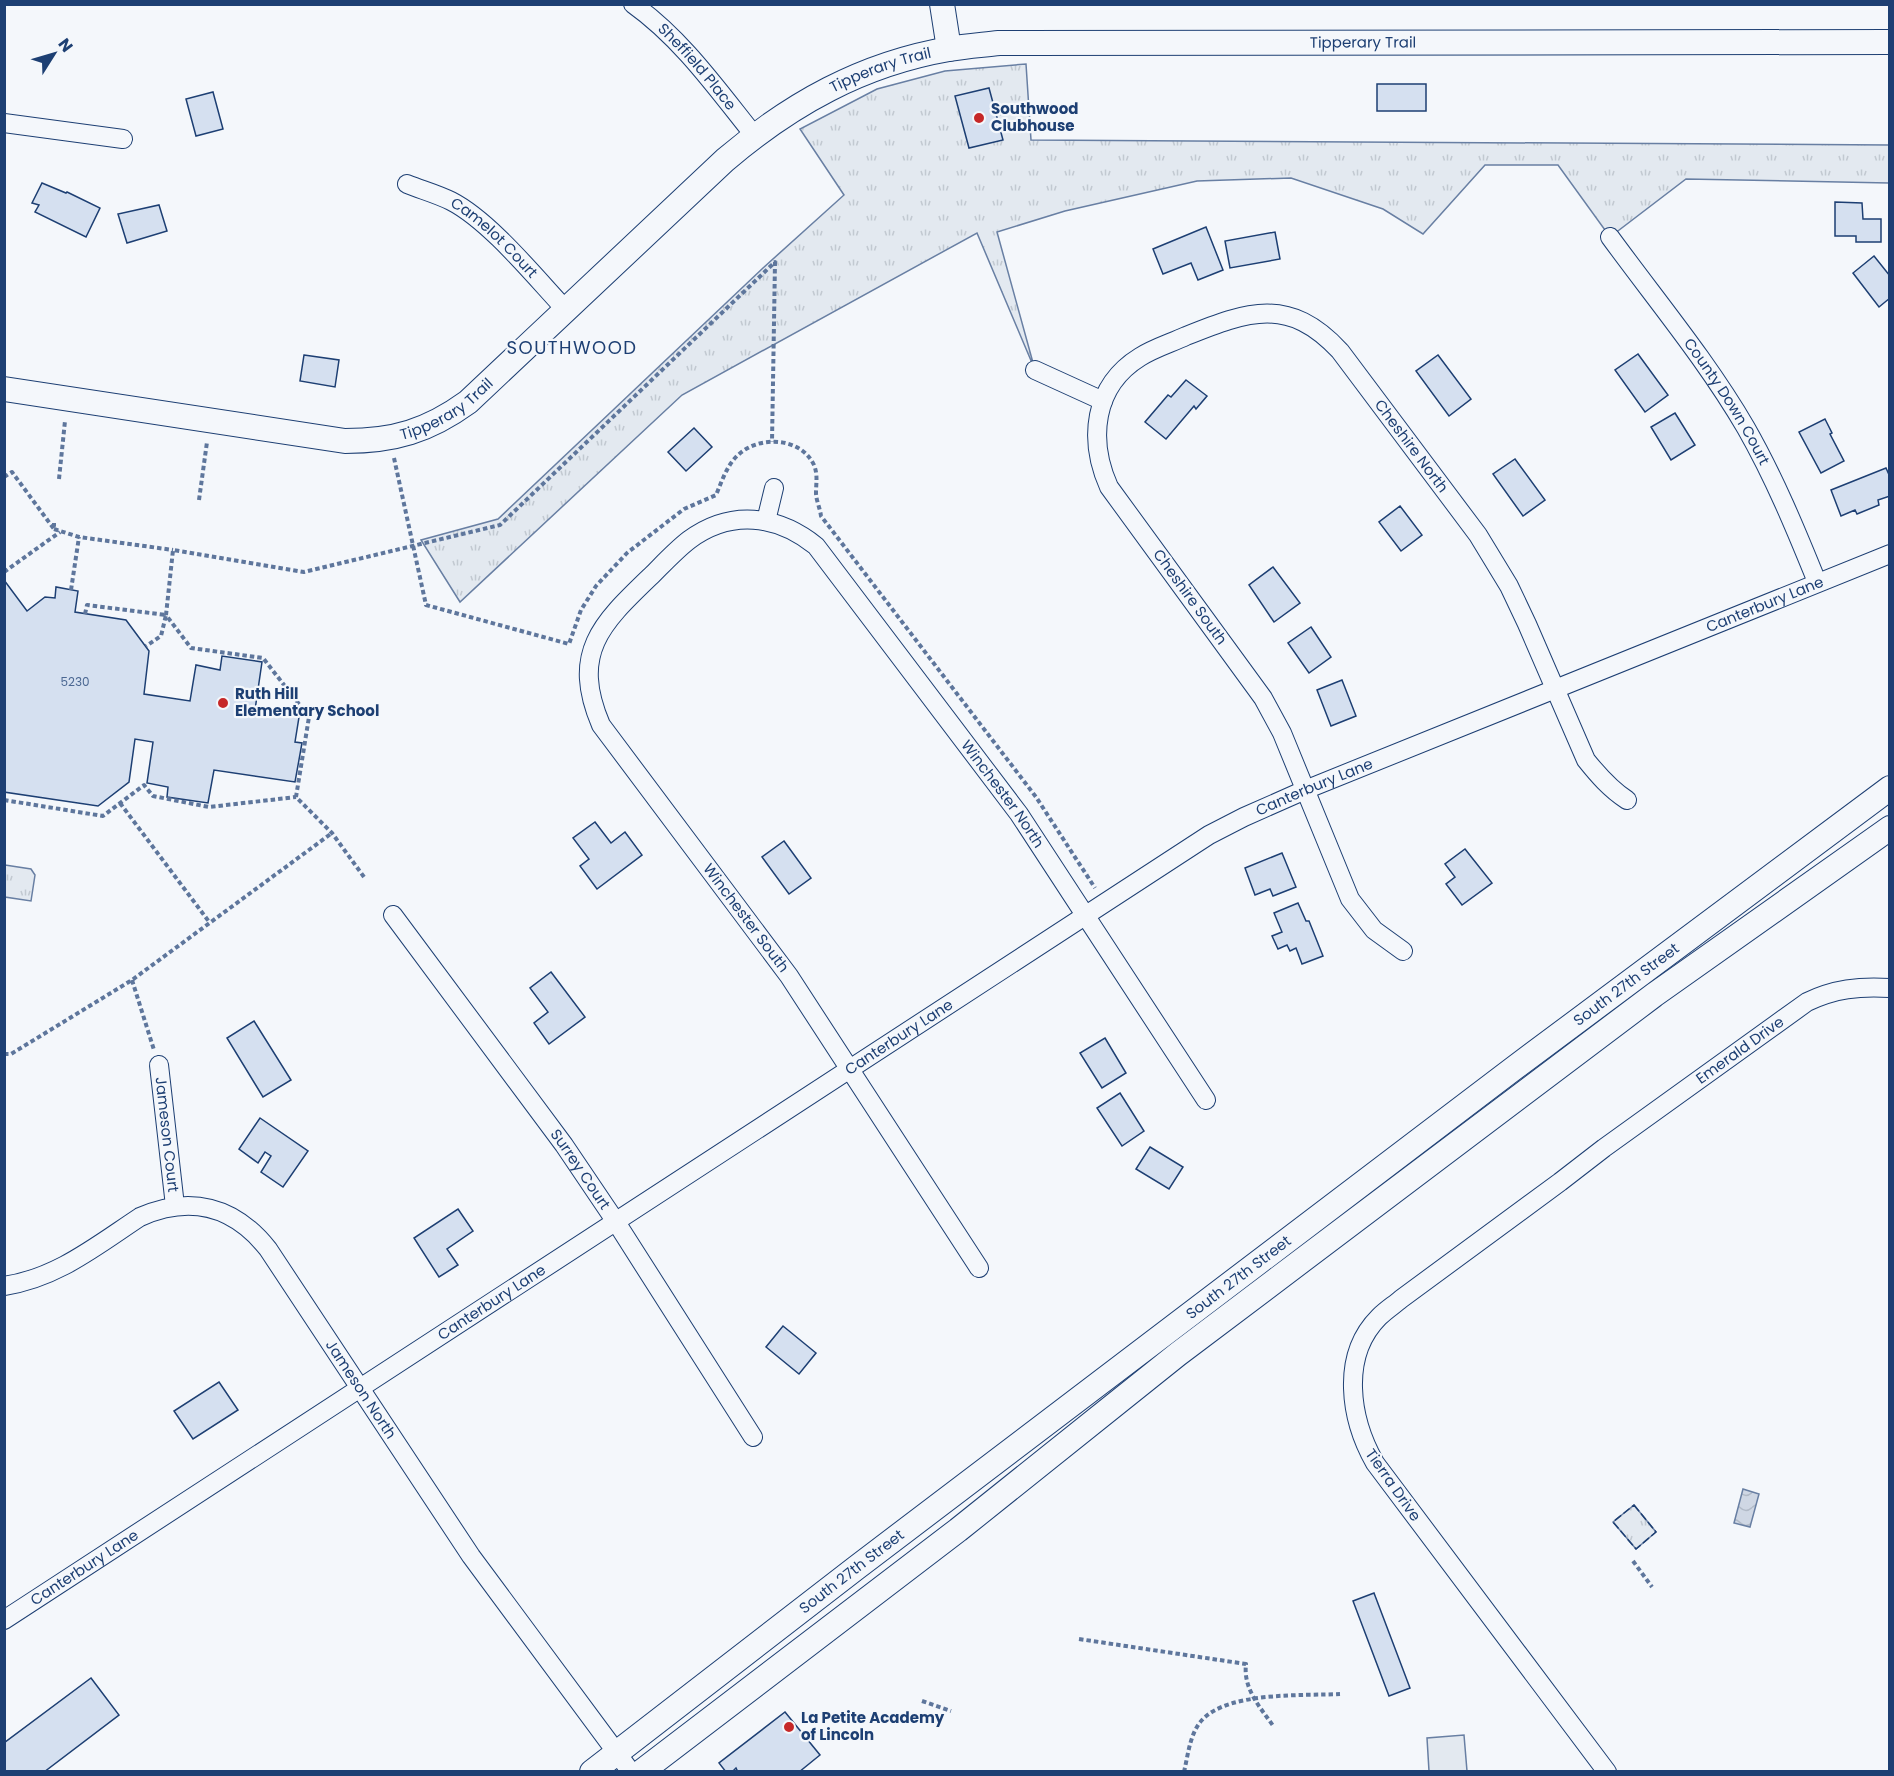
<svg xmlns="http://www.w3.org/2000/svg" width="1894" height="1776" viewBox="0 0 1894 1776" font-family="Poppins,sans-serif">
	<defs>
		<pattern id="park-tufts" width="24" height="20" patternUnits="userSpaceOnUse" patternTransform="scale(1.5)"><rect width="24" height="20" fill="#e3e9f0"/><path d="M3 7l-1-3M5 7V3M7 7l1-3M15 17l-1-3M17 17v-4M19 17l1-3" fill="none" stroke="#c2c9d1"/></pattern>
		<pattern id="water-waves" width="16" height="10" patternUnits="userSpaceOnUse" patternTransform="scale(1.5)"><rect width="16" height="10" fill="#cfd7e4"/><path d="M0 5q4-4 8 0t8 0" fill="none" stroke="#b1bac7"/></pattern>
	</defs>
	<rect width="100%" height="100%" fill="#f4f7fb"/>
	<g fill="url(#park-tufts)" stroke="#687fa3" stroke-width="1.5">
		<polygon points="1026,64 1031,140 1889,145 1889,183 1686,179 1610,237 1558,165 1485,165 1423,234 1383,209 1291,178 1197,181 1065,211 997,232 1035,370 977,233 682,395 460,602 421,540 498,519 763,268 844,195 800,129 877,89 945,71"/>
		<polygon points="5,865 31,869 35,875 31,901 5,897"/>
		<polygon points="1634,1505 1656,1532 1636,1549 1613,1522"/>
	</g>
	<polygon fill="#e3e9f0" stroke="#687fa3" stroke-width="1.5" points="1464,1735 1467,1771 1429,1771 1427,1738"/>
	<polygon fill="url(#water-waves)" stroke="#687fa3" stroke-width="1.5" points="1743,1489 1759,1494 1750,1527 1734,1523"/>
	<g fill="#d5e0f0" stroke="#1d3f73" stroke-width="1.5">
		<rect x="1377" y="84" width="49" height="27"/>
		<polygon points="989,88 1003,140 969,148 955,96"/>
		<polygon points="213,92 223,129 196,136 186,99"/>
		<polygon points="42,183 66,193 67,192 100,208 86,237 35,212 39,205 32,203"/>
		<polygon points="1835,202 1862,203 1863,219 1881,219 1881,242 1856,242 1856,236 1835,236"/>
		<polygon points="159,205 167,231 127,243 118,214"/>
		<polygon points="1206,227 1223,270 1198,280 1191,263 1163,274 1153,249"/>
		<polygon points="1275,232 1280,259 1230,268 1225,241"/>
		<polygon points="1874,256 1890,276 1890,298 1879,307 1853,273"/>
		<polygon points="1638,354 1668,395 1645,412 1615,370"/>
		<polygon points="304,355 339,360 335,387 300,381"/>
		<polygon points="1438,355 1471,399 1449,416 1416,371"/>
		<polygon points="1186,380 1207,396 1196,409 1194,406 1166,439 1145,422 1168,395 1171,397"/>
		<polygon points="1675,413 1695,445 1671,460 1651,427"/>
		<polygon points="1825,419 1832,433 1830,434 1844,461 1821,473 1799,432"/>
		<polygon points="694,428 712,447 686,471 668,452"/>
		<polygon points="1515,459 1545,500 1523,516 1493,474"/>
		<polygon points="1886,468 1890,477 1890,496 1878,500 1879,505 1857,514 1855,510 1841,516 1831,490"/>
		<polygon points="1400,506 1422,535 1401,551 1379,522"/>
		<polygon points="1273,567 1300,603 1274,622 1249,585"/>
		<polygon points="4,580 27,611 45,597 55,598 56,587 78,591 75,612 126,620 149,651 144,694 190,701 196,665 220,670 222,656 262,662 255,710 299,717 295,742 302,743 295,782 214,770 208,803 167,797 168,787 147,783 153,742 135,739 129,782 98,806 4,792"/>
		<polygon points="1311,627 1331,657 1309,673 1288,643"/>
		<polygon points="1342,680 1356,716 1331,726 1317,690"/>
		<polygon points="595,822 611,843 625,832 642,855 597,889 580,866 589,859 573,838"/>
		<polygon points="784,841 811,878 789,894 762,857"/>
		<polygon points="1465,849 1492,883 1462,905 1446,884 1455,877 1445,864"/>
		<polygon points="1282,853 1296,887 1273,896 1270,889 1255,895 1245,868"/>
		<polygon points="1298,903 1306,921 1309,921 1323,956 1302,964 1296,948 1290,951 1287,945 1278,949 1272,936 1282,932 1274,913"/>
		<polygon points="551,972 585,1017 549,1044 534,1023 548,1012 530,988"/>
		<polygon points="254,1021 291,1080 263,1097 227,1038"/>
		<polygon points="1105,1038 1126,1073 1102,1088 1080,1053"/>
		<polygon points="1120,1093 1144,1131 1122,1146 1097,1108"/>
		<polygon points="260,1118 308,1151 283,1187 261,1172 271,1156 265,1152 258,1163 239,1149"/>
		<polygon points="1150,1147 1183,1167 1169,1189 1136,1169"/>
		<polygon points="458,1209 473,1231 447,1249 458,1265 439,1277 414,1238"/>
		<polygon points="783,1326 816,1353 799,1374 766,1347"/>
		<polygon points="219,1382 238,1410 193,1439 174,1411"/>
		<polygon points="1374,1593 1410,1688 1389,1696 1353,1601"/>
		<polygon points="91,1678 119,1715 44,1772 4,1772 4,1743"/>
		<polygon points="785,1712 820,1755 799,1772 738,1772 736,1768 732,1772 726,1772 719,1763"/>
	</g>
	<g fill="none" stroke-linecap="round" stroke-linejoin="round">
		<g stroke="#1d3f73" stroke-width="20">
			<g id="street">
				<path id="s1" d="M633,4C682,39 717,89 754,135"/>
				<polyline points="4,123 123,139"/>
				<path id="s2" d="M407,184C422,190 437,194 451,201C490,221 535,277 566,310"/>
				<path id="s3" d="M1610,237C1656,300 1707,361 1746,428C1774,477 1796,530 1817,582"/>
				<polyline points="1035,370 1103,401"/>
				<polyline points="766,521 774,488"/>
				<path id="s4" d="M393,915L564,1145L616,1222L753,1437"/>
				<path id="s5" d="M1403,951L1374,930L1350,899L1282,733L1263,698L1109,487C1088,440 1093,386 1140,357C1154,348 1171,343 1186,336C1248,311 1289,296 1340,351L1478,535L1509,586L1527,624L1586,760C1598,775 1610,789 1627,800"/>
				<path id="s6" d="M159,1065L175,1206"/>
				<path id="s7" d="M979,1268L789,976L601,725C570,652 602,623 652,575C664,563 676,550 689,540C731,509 777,515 816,546L1019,814L1206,1100"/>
				<path id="s8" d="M4,1286C57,1278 96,1246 140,1217C190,1195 234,1206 268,1249L471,1556L631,1772"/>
				<path id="s9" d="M4,1620L1209,835L1244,817L1305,790L1890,554"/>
				<path id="s10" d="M1607,1772L1375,1463C1350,1419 1340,1356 1379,1317C1386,1310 1394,1305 1401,1299L1560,1182L1604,1148L1807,1002C1834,989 1859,986 1890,988"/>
			</g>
		</g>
		<g stroke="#1d3f73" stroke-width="26">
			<g id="secondary">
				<polyline points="942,4 949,49"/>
				<path id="s11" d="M4,389L345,441C394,441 428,431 468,402L725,160C791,104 862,64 949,49C965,46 982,45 999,43L1890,42"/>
				<path id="s12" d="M592,1772L856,1568L1513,1069L1890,788"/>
				<polyline points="641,1772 958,1530 1178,1354 1654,995 1890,828"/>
			</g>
		</g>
		<g stroke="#5e769c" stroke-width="4" stroke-dasharray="4.5 3" stroke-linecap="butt">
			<path d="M394,458L426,605L569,644L581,610L596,586L627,553L684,509L716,495C722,481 727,465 738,455C759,435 801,437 814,465C818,475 816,483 816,493C816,500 820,508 821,516L1036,797L1095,888"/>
			<polyline points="4,477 12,472 54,529 54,523"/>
			<polyline points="59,479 65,421"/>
			<polyline points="199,500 207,442"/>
			<polyline points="54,529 79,537 173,550"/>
			<polyline points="4,572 60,532"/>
			<polyline points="71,590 79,537"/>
			<polyline points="85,614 87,605 166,615 161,636 146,646"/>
			<polyline points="4,800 103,816 144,785 153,796 209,807 296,797"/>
			<polyline points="120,803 210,923"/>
			<polyline points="364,877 332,833 296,797 309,717 263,658 191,648 166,615 173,550 304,572 500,525 775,262 772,442"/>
			<polyline points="132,980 154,1050"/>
			<polyline points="4,1054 11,1054 132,980 332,833"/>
			<polyline points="1633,1561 1652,1587"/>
			<path d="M1079,1639L1246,1664C1243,1689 1260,1707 1274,1727"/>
			<polyline points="922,1701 951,1711"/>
			<path d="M1184,1772C1188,1755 1190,1733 1202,1720C1229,1691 1304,1696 1340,1694"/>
		</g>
		<use href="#street" stroke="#f4f7fb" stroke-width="18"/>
		<use href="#secondary" stroke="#f4f7fb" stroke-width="24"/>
		<polygon stroke="#1d3f73" stroke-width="1.5" stroke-dasharray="8 3" stroke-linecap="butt" points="1634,1505 1656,1532 1636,1549 1613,1522"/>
	</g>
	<g fill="#c62828" stroke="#f4f7fb" stroke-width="2">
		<circle cx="979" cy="118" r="6"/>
		<circle cx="223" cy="703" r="6"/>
		<circle cx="789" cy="1727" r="6"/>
	</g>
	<g text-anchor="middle" stroke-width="4.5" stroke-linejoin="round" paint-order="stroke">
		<g font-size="12" fill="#4b6792">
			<text x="75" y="686">5230</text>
		</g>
		<g font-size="15" fill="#1d3f73" stroke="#f4f7fb">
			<text dy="5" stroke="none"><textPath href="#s11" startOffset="1497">Tipperary Trail</textPath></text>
			<text dy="5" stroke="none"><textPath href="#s1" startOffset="90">Sheffield Place</textPath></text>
			<text dy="5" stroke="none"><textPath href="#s11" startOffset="1011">Tipperary Trail</textPath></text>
			<text dy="5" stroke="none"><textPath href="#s2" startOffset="104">Camelot Court</textPath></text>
			<text dy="5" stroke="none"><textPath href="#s3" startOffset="202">County Down Court</textPath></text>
			<text dy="5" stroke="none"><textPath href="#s11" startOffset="454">Tipperary Trail</textPath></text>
			<text dy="5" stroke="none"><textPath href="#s5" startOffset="1041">Cheshire North</textPath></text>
			<text transform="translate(1190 597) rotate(54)" y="5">Cheshire South</text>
			<text dy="5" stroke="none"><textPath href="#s9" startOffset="2040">Canterbury Lane</textPath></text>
			<text dy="5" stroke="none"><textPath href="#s9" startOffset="1554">Canterbury Lane</textPath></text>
			<text dy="5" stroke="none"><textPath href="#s7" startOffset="1335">Winchester North</textPath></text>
			<text transform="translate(746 918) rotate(53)" y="5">Winchester South</text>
			<text dy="5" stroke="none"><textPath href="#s12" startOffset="1300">South 27th Street</textPath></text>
			<text dy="5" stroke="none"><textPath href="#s9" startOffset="1068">Canterbury Lane</textPath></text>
			<text dy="5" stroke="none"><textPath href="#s10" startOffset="992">Emerald Drive</textPath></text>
			<text dy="5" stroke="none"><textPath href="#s6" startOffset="70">Jameson Court</textPath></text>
			<text dy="5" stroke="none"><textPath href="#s4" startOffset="316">Surrey Court</textPath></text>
			<text dy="5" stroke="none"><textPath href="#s12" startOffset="814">South 27th Street</textPath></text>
			<text dy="5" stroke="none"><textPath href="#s9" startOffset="582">Canterbury Lane</textPath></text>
			<text dy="5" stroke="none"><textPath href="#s8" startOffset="466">Jameson North</textPath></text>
			<text transform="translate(1393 1485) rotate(55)" y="5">Tierra Drive</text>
			<text dy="5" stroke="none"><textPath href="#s9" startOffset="96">Canterbury Lane</textPath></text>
			<text dy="5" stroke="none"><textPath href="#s12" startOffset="328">South 27th Street</textPath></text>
		</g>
		<g font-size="15" font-weight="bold" fill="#1d3f73" stroke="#f4f7fb" text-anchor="start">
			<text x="991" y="114">Southwood<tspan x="991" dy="17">Clubhouse</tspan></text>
			<text x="235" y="699">Ruth Hill<tspan x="235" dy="17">Elementary School</tspan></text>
			<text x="801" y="1723">La Petite Academy<tspan x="801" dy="17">of Lincoln</tspan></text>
		</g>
		<g font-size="18" letter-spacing="1.5" fill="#1d3f73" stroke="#f4f7fb">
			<text x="572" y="354">SOUTHWOOD</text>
		</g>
	</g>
	<rect width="1894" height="1776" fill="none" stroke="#1d3f73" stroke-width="12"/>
	<g transform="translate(54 54) rotate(53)" stroke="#f4f7fb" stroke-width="4.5" paint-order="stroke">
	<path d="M0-4.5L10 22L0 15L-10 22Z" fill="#1d3f73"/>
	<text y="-9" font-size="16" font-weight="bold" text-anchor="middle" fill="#1d3f73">N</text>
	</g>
</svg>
